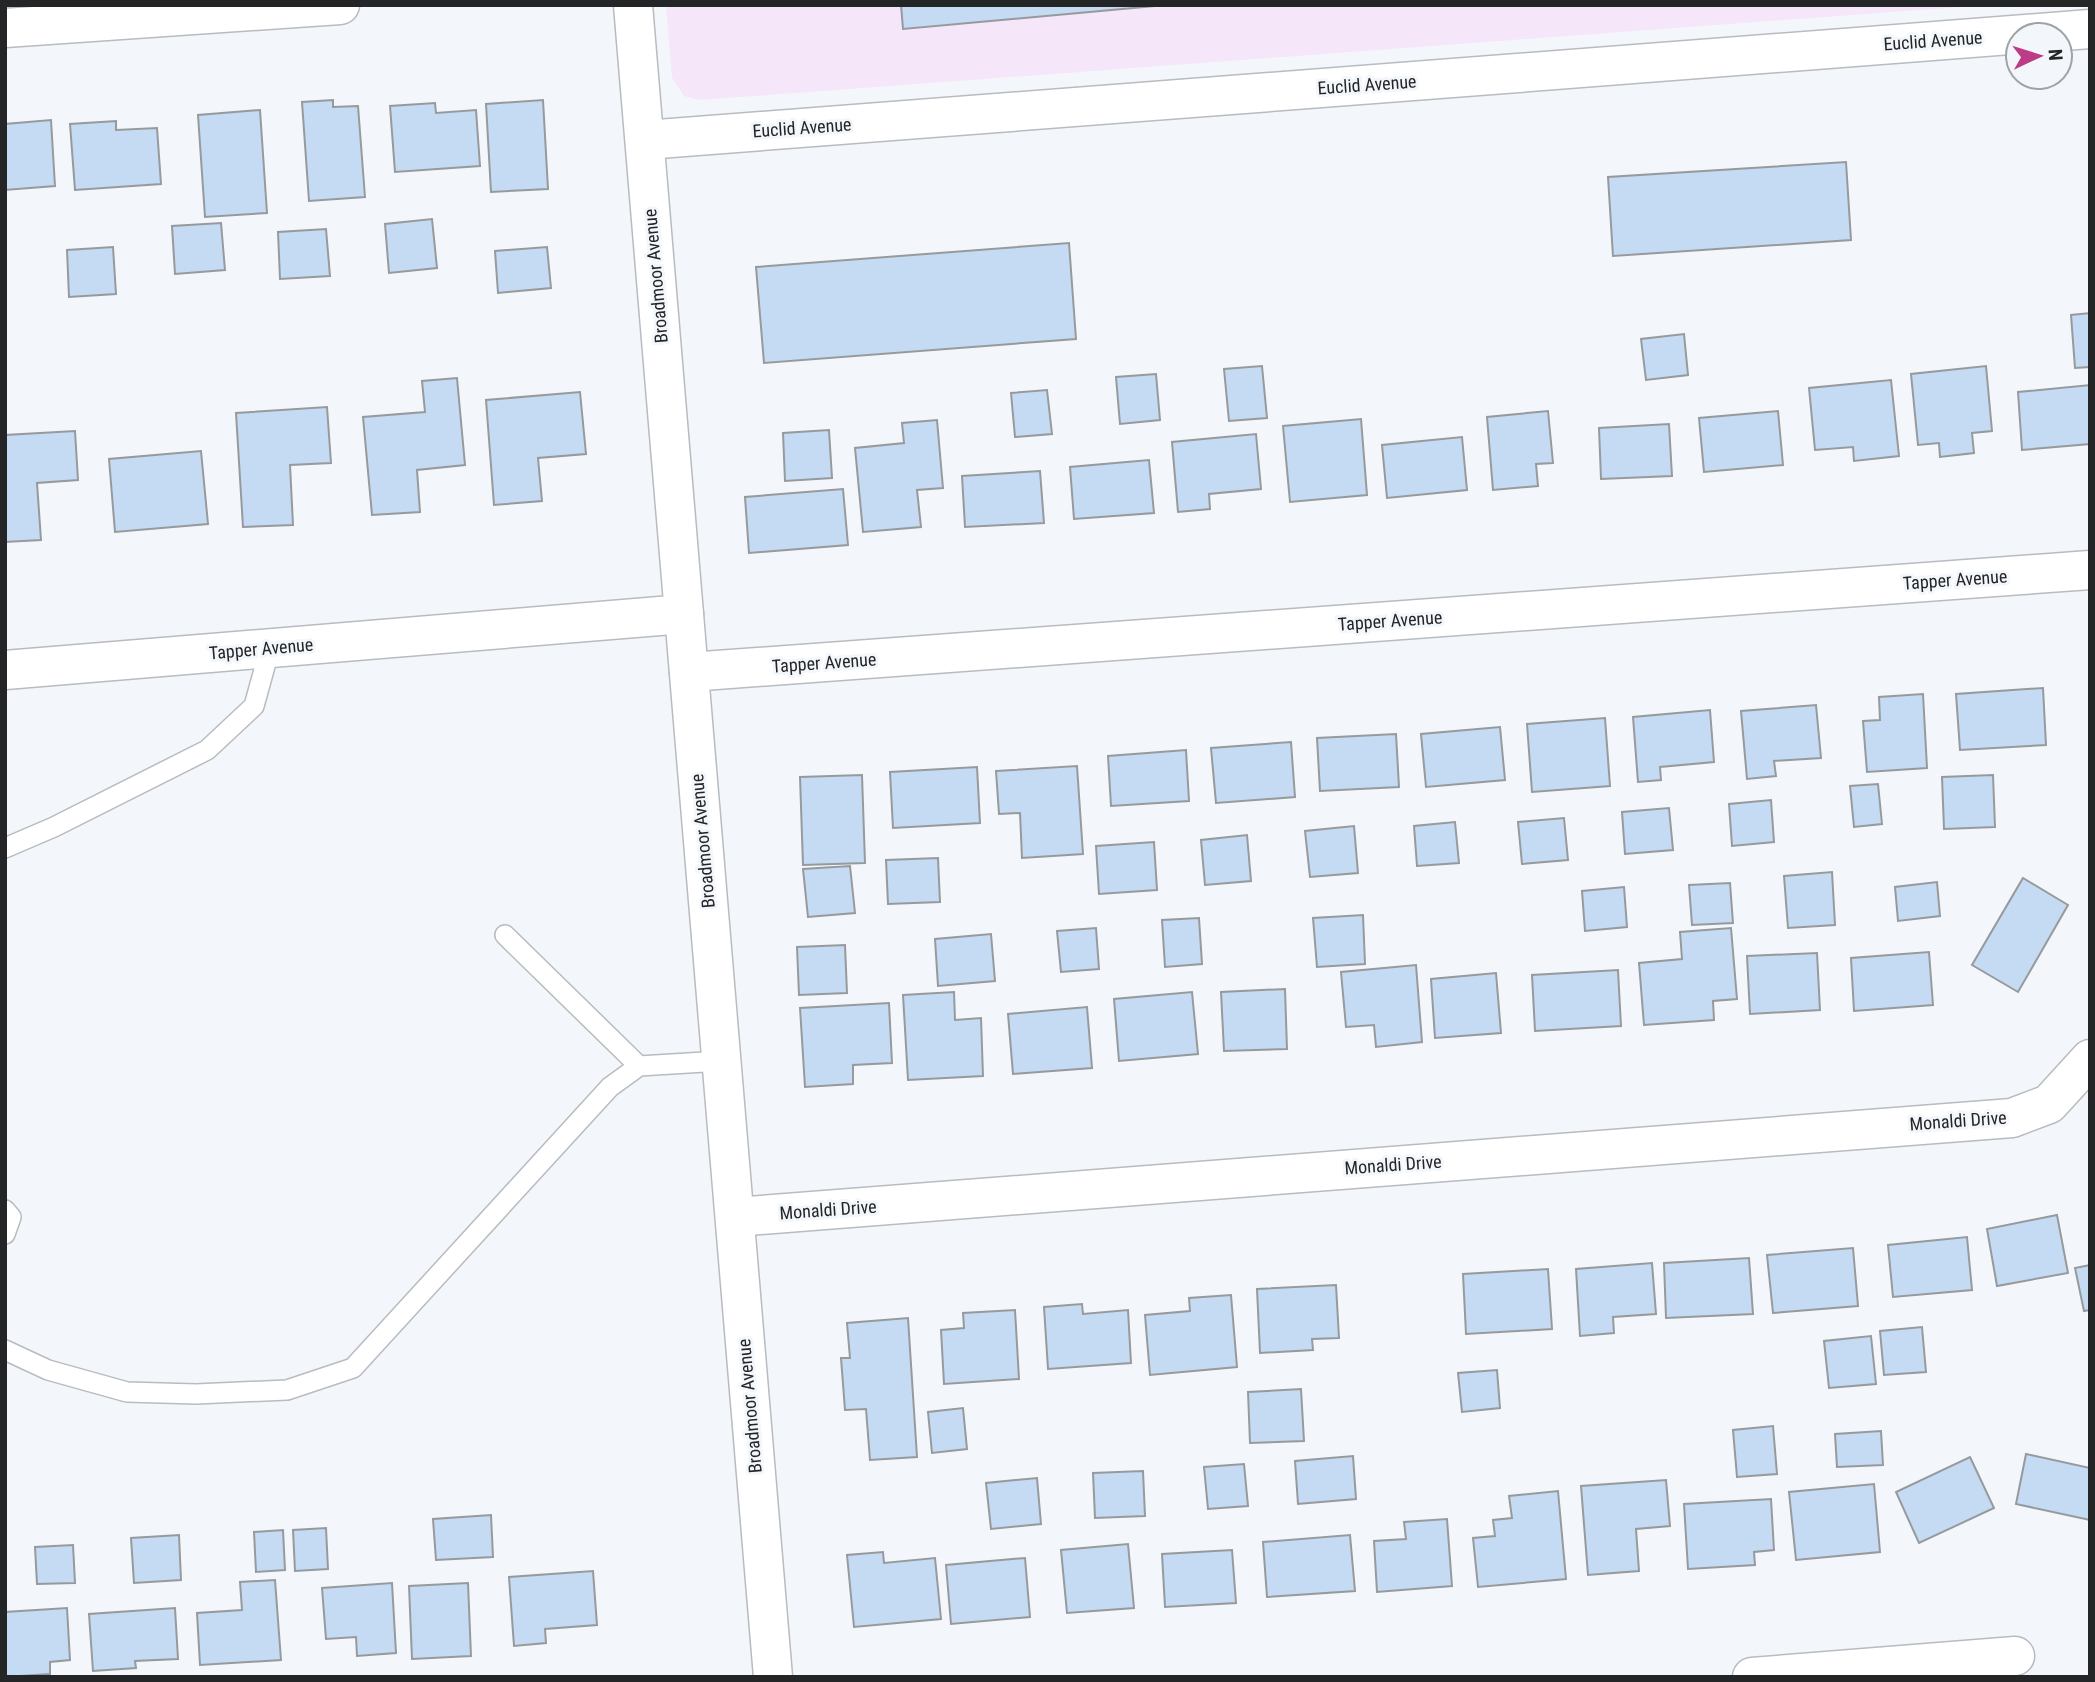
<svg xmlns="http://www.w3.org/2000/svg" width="2095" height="1682" viewBox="0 0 2095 1682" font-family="'Roboto Condensed',sans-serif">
	<rect width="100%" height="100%" fill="#f3f7fb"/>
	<polygon fill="#f6e6f9" points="666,5 1988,5 700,100 684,96 672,78"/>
	<g fill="#c5daf3" stroke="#979a9d" stroke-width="2">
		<polygon points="901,5 1166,5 903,29"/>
		<polygon points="333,100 333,107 358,106 365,197 309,201 302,102"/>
		<polygon points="543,100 548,189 491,192 486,104"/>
		<polygon points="435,103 436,113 476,110 480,166 395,172 390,106"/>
		<polygon points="260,110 267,213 205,217 198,115"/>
		<polygon points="51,120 55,186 5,190 5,124"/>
		<polygon points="116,121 116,130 157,128 161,184 75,190 70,124"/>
		<polygon points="1846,162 1851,240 1613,256 1608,177"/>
		<polygon points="432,219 437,268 389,273 385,224"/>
		<polygon points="221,223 225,270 175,274 172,226"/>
		<polygon points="326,229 330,276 280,279 278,232"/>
		<polygon points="1069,243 1076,339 764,363 756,267"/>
		<polygon points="113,247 116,294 69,297 67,250"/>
		<polygon points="547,247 551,288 498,293 495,251"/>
		<polygon points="2090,313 2090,367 2075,368 2071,315"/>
		<polygon points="1684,334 1688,375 1646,380 1641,339"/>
		<polygon points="1262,366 1267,418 1229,421 1224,369"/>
		<polygon points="1986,366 1992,431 1972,433 1974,453 1940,457 1939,443 1918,445 1911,374"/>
		<polygon points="1156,374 1160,420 1120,424 1116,377"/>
		<polygon points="457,378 465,465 417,470 420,512 372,515 363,417 425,412 422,381"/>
		<polygon points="1891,380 1899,456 1854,461 1853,447 1815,450 1809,388"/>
		<polygon points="2090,385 2090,444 2022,450 2018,392"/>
		<polygon points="1047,390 1052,434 1015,437 1011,393"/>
		<polygon points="580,392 586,454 538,458 542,501 494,505 486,400"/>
		<polygon points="327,407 331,463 290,465 293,525 243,527 236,413"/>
		<polygon points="1548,411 1553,463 1536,464 1538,486 1493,490 1487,417"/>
		<polygon points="1778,411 1783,465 1704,472 1699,418"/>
		<polygon points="1361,419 1367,495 1290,502 1283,426"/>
		<polygon points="937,420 943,488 917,490 921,527 863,532 855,448 904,443 902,423"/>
		<polygon points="1669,424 1672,476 1601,479 1599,428"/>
		<polygon points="829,430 832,478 785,481 783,433"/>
		<polygon points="75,431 78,480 37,483 41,540 5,542 5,435"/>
		<polygon points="1256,434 1261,489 1209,494 1210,509 1178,512 1172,442"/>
		<polygon points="1462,437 1467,490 1387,498 1382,445"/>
		<polygon points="201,451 208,524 115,532 109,459"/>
		<polygon points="1149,460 1154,513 1074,519 1070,467"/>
		<polygon points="1040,471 1044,523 965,527 962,476"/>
		<polygon points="843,489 848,545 749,553 745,497"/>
		<polygon points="2043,688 2046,745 1960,750 1956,694"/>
		<polygon points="1923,694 1927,768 1867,772 1863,721 1880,720 1879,697"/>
		<polygon points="1816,705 1821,758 1774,761 1776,776 1747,779 1741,711"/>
		<polygon points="1710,710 1714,762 1660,767 1661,780 1638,782 1633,717"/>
		<polygon points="1605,718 1610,786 1532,792 1527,724"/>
		<polygon points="1500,727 1505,780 1426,787 1421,734"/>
		<polygon points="1396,734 1399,787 1320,791 1317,738"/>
		<polygon points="1291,742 1295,797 1216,803 1211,748"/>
		<polygon points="1186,750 1189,801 1111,806 1108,756"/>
		<polygon points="1077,766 1083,854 1022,858 1020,813 999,814 996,771"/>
		<polygon points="977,767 980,823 893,828 890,772"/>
		<polygon points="862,775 865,863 803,865 800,777"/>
		<polygon points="1993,775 1995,827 1944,829 1942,777"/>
		<polygon points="1878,784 1882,824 1854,827 1850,786"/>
		<polygon points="1771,800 1774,842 1732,846 1729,804"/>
		<polygon points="1669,808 1673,850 1625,854 1622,812"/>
		<polygon points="1564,818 1568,860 1522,864 1518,822"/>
		<polygon points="1455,822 1459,863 1417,866 1414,826"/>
		<polygon points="1354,826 1358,873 1310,877 1305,831"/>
		<polygon points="1247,835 1251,881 1205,885 1201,840"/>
		<polygon points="1154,842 1157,890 1099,894 1096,846"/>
		<polygon points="938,858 940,902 888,904 886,860"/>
		<polygon points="850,866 855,913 808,917 803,869"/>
		<polygon points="1832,872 1835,925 1788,928 1784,876"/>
		<polygon points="2023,878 2068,905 2018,992 1972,965"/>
		<polygon points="1937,882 1940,916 1898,921 1895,887"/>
		<polygon points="1730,883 1733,923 1692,925 1689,885"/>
		<polygon points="1624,887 1627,927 1585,931 1582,891"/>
		<polygon points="1363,915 1365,964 1317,967 1313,918"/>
		<polygon points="1199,918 1202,964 1165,967 1162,920"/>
		<polygon points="1096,928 1099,969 1061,972 1057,931"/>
		<polygon points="1731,928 1737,999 1713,1001 1714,1020 1644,1025 1639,963 1682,959 1680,932"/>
		<polygon points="991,934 995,981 938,986 935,939"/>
		<polygon points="845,945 847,993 799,995 797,947"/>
		<polygon points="1929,952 1933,1005 1854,1011 1851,958"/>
		<polygon points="1817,953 1820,1010 1750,1014 1747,956"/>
		<polygon points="1416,965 1422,1042 1376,1047 1374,1025 1346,1027 1341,972"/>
		<polygon points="1618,970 1621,1026 1535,1031 1532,975"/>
		<polygon points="1496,973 1501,1033 1435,1038 1431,979"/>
		<polygon points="1285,989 1287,1049 1224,1051 1221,992"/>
		<polygon points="954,992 955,1020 981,1018 983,1076 908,1080 903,995"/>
		<polygon points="1192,992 1198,1054 1119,1061 1114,999"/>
		<polygon points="889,1003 892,1063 853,1065 853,1084 805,1087 800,1008"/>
		<polygon points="1087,1007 1092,1068 1013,1074 1008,1014"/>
		<polygon points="2057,1215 2068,1273 1997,1286 1987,1229"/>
		<polygon points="1967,1237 1972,1290 1893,1297 1888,1245"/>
		<polygon points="1853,1248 1858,1306 1773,1313 1767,1255"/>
		<polygon points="1749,1258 1753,1314 1666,1318 1664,1263"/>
		<polygon points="1652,1263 1656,1314 1613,1317 1614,1333 1580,1336 1576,1269"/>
		<polygon points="2090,1265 2090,1310 2084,1311 2075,1268"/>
		<polygon points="1548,1269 1552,1329 1466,1334 1463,1274"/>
		<polygon points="1336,1285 1339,1338 1312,1339 1313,1350 1260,1353 1257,1289"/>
		<polygon points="1231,1295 1237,1367 1150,1375 1145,1315 1190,1311 1189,1298"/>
		<polygon points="1082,1304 1083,1314 1128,1310 1131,1363 1048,1369 1044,1307"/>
		<polygon points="1015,1310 1019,1379 944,1384 941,1330 964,1328 963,1313"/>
		<polygon points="908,1318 917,1457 870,1460 866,1409 845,1410 841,1358 850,1358 847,1323"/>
		<polygon points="1922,1327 1926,1372 1884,1375 1880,1331"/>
		<polygon points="1871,1336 1876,1384 1829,1388 1824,1341"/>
		<polygon points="1497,1370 1500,1408 1462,1412 1458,1373"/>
		<polygon points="1301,1389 1304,1441 1250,1443 1248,1392"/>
		<polygon points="963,1408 967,1449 932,1453 928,1412"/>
		<polygon points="1773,1426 1777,1474 1737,1477 1733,1430"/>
		<polygon points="1881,1431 1883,1465 1837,1467 1835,1434"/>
		<polygon points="2026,1454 2090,1468 2090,1520 2016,1504"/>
		<polygon points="1353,1456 1356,1499 1298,1504 1295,1461"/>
		<polygon points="1970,1457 1994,1508 1919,1543 1896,1492"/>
		<polygon points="1244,1464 1248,1506 1208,1509 1204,1467"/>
		<polygon points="1143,1471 1145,1516 1095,1518 1093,1473"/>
		<polygon points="1037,1478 1041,1524 991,1529 986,1483"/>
		<polygon points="1666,1480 1670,1526 1636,1529 1639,1571 1588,1575 1581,1486"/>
		<polygon points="1874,1484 1880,1552 1796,1560 1789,1492"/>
		<polygon points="1558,1491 1566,1579 1478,1587 1473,1538 1495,1536 1493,1520 1512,1518 1509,1496"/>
		<polygon points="1771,1499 1774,1550 1754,1552 1755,1565 1688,1569 1684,1504"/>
		<polygon points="491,1515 493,1557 436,1560 433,1519"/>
		<polygon points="1447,1519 1452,1586 1377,1592 1374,1541 1406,1539 1404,1522"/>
		<polygon points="326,1528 328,1569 295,1571 293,1530"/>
		<polygon points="283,1530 285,1570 256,1572 254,1532"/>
		<polygon points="179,1535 181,1580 134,1583 131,1538"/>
		<polygon points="1350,1535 1355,1591 1267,1597 1263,1542"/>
		<polygon points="1128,1544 1134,1608 1067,1613 1061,1550"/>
		<polygon points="73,1545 75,1583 37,1584 35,1547"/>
		<polygon points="1232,1550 1236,1603 1165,1607 1162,1554"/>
		<polygon points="883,1552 884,1563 935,1558 941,1619 854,1627 847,1555"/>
		<polygon points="1025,1558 1030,1617 951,1624 946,1565"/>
		<polygon points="593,1571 597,1625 545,1629 546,1643 514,1646 509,1577"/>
		<polygon points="275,1580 281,1660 200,1665 197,1613 242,1610 240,1582"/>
		<polygon points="392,1583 396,1653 357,1656 356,1637 326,1639 322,1588"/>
		<polygon points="468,1583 471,1656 412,1659 409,1586"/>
		<polygon points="67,1608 70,1660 50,1662 50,1674 5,1677 5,1612"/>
		<polygon points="175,1608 178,1659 135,1661 136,1668 93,1671 89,1614"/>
	</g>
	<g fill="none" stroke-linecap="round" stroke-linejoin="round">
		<g stroke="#b8bbbf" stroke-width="22">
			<g id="lane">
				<polyline points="5,848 54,827 207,750 254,706 270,648"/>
				<polyline points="505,935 639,1066"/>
				<polyline points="5,1210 11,1217 5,1234"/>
				<polyline points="5,1350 48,1370 127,1392 196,1394 287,1390 353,1368 610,1087 639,1066 721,1061"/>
			</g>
		</g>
		<g stroke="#b8bbbf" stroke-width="41">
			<g id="street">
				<polyline points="5,28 340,5"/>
				<polyline points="645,140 2090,29"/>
				<polyline points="5,670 684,614"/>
				<polyline points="689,672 2090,570"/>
				<polyline points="735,1217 2012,1118 2049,1104 2090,1059"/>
				<polyline points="1752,1677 2015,1656"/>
			</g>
		</g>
		<g stroke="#b8bbbf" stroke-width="41">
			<polyline id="secondary" points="633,5 773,1677"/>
		</g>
		<use href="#lane" stroke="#fff" stroke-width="19"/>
		<use href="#street" stroke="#fff" stroke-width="38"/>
		<use href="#secondary" stroke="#fff" stroke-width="38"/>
	</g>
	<g text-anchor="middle" stroke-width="6" stroke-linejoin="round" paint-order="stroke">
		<g font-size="18" fill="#242526" stroke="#f3f7fb">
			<text transform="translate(1933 41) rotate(-4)" y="6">Euclid Avenue</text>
			<text transform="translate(1367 85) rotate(-4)" y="6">Euclid Avenue</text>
			<text transform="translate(802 128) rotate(-4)" y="6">Euclid Avenue</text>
			<text transform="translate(656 276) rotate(-95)" y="6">Broadmoor Avenue</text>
			<text transform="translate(1955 580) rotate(-4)" y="6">Tapper Avenue</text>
			<text transform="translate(1390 621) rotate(-4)" y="6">Tapper Avenue</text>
			<text transform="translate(261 649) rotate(-5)" y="6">Tapper Avenue</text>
			<text transform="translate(824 663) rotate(-4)" y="6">Tapper Avenue</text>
			<text transform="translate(703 841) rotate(-95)" y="6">Broadmoor Avenue</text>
			<text transform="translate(1958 1121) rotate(-4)" y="6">Monaldi Drive</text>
			<text transform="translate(1393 1165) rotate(-4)" y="6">Monaldi Drive</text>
			<text transform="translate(828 1210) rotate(-4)" y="6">Monaldi Drive</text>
			<text transform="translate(750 1406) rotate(-95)" y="6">Broadmoor Avenue</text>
		</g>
	</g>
	<rect width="2095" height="1682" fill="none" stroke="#242526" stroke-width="14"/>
	<g transform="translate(2039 56) rotate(86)"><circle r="33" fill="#f3f7fb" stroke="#a0a3a6" stroke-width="2"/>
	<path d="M0-5L12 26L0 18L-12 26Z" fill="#bd3c87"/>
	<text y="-10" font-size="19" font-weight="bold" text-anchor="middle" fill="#242526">N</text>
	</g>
</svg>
